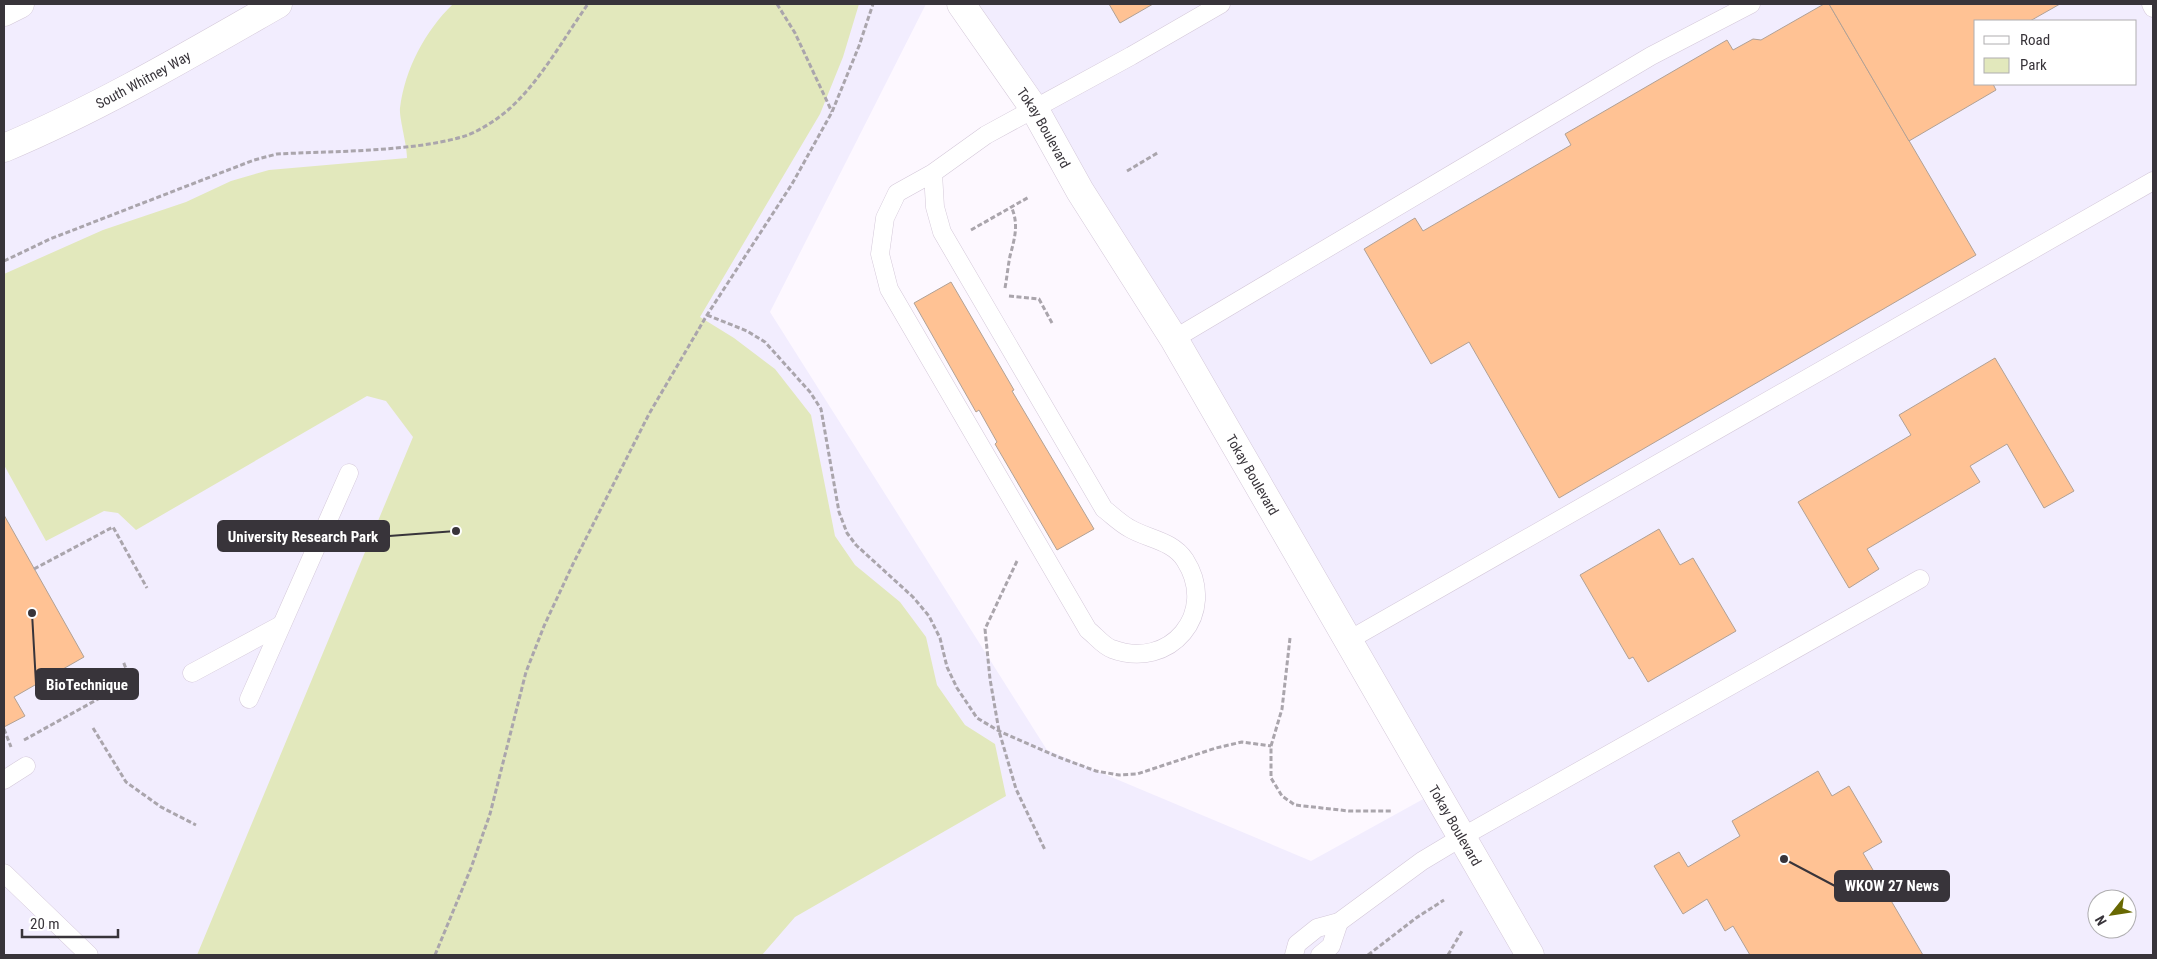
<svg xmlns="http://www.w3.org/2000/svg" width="2157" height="959" viewBox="0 0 2157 959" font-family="'Roboto Condensed',sans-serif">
	<rect width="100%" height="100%" fill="#fdf8ff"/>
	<path fill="#f2edfe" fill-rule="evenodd" d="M4,4H926L770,312L1047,750L1311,861L1436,792L961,4H2153V955H4ZM1976,21H2136V84H1976ZM2097,899H2127V929H2097Z"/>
	<path fill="#e2e8bc" d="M453,4H859L843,57L820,114L700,317L734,338L775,369L811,415L835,536L855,565L900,602L926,637L937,685L965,725L995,744L1006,796L795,917L762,955H197L413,437L386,401L367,396L136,530L118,513L104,511L46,541L4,465V274L103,230L186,202L231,181L269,170L407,158C407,144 399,118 400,108C405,69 425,31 453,4Z"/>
	<g fill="#ffc294" stroke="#b1a195">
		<polygon points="1109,4 1153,4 1120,23"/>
		<polygon points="1824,4 1829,4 1976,255 1559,498 1469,342 1431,364 1364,249 1415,218 1423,231 1571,145 1565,134 1727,40 1733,50 1753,39 1761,40"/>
		<polygon points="1829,4 2060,4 2030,21 1976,21 1976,84 1993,84 1996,90 1909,141"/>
		<polygon points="951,282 1014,390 1012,391 1094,529 1057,550 995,444 997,442 979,410 976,412 914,303"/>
		<polygon points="1995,358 2074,491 2044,508 2007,444 1970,466 1980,482 1867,549 1879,569 1849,588 1798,502 1911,435 1899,415"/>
		<polygon points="4,515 84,657 14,697 25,716 4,727"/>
		<polygon points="1659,529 1680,565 1693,558 1736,631 1648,682 1633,657 1629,659 1580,575"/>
		<polygon points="1818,771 1832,796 1849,786 1882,842 1863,853 1923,955 1750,955 1733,926 1725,931 1707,899 1683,914 1654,866 1679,852 1688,867 1740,836 1732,821"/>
	</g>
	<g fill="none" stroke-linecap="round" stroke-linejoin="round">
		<g stroke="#d4c8d9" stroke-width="19">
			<g id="service">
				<polyline points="2151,4 2153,8"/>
				<path d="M933,173L935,207L942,232L1104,509C1112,515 1120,523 1129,528C1147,539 1172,540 1185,560C1219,613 1170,671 1112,649C1103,646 1095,635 1088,630L889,289L880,254L885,218L897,193L933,173L986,135L1131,56L1221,4"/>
				<polyline points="1174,339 1651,56 1751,4"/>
				<polyline points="1349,640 2153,181"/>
				<polyline points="192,673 281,625"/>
				<polyline points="249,699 349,473"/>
				<polyline points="4,780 26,766"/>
				<polyline points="4,873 89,955"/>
				<polyline points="1294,955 1297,944 1317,928 1339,922 1422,861 1462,837 1920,579"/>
				<polyline points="1320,955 1331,946 1339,922"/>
			</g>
		</g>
		<g stroke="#d4c8d9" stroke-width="29">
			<g id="tertiary">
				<path id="s1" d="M961,4L1035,110L1080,191L1174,339L1530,955"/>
			</g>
		</g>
		<g stroke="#d4c8d9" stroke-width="29">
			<g id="secondary">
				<polyline points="4,12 20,4"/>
				<path id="s2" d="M4,148C99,108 189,55 278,4"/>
			</g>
		</g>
		<g stroke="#aaa5ac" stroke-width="3" stroke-dasharray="5 2.5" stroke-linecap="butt">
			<polyline points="777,4 795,33 832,112"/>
			<polyline points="1127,171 1159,152"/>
			<polyline points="971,230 1029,197"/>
			<path d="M4,261L50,239L254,160L277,154C333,151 409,152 462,137C478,132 495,121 508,110C540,82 563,39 588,4"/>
			<path d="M1005,288C1007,277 1008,266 1010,256C1015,237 1019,224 1011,206"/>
			<polyline points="1009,296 1039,299 1052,323"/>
			<polyline points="707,315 747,331 765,342 810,392 821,409 839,512 847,533 856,545 913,597 929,616 940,638 947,667 957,688 977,718 999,731 1058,757 1096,771 1119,775 1137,774 1216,748 1242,742 1271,746"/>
			<polyline points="1017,561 985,629 990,679 999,731 1016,789 1045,850"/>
			<polyline points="34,569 113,527 147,588"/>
			<polyline points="1290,638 1282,709 1271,746 1271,778 1282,796 1295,805 1349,811 1392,811"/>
			<polyline points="93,728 126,782 161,807 196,825"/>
			<polyline points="4,729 11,747"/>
			<polyline points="24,740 127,683 130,679 123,661"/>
			<polyline points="435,955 471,868 490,814 526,672 544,626 573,564 649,414 707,315 792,184 832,112 859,46 873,4"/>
			<polyline points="1368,955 1416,918 1444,900"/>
			<polyline points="1448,955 1462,931"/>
		</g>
		<use href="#service" stroke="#fff" stroke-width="18"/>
		<use href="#tertiary" stroke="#fff" stroke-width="28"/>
		<use href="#secondary" stroke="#fff" stroke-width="28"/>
	</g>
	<g text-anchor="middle" stroke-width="4" stroke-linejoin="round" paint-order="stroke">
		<g font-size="14" fill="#38343a" stroke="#fff">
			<text dy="5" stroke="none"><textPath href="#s2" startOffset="155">South Whitney Way</textPath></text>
			<text dy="5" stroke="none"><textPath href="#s1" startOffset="149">Tokay Boulevard</textPath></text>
			<text dy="5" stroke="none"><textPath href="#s1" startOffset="554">Tokay Boulevard</textPath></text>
			<text dy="5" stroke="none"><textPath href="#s1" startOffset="959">Tokay Boulevard</textPath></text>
		</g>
	</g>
	<path fill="none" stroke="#38343a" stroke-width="2" d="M456 531L389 536M32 613L36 684M1784 859L1835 886"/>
	<g fill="#38343a" stroke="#fff" stroke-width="2">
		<circle cx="456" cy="531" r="5"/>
		<circle cx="32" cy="613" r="5"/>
		<circle cx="1784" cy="859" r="5"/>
	</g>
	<g fill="#38343a" stroke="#38343a" stroke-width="2">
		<rect x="218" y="521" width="171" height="30" rx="5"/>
		<rect x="36" y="669" width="102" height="30" rx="5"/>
		<rect x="1835" y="871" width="114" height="30" rx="5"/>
	</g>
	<g font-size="15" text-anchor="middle" font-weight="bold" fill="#fff">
		<text x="303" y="542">University Research Park</text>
		<text x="87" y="690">BioTechnique</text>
		<text x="1892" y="891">WKOW 27 News</text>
	</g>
	<rect width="2157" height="959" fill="none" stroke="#38343a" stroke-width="10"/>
	<rect x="1974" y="20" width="162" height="65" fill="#ffffff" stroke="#afaeb0"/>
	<rect x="1984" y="36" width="25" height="8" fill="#ffffff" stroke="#afaeb0"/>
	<text x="2020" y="45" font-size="15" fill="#38343a">Road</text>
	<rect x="1984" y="58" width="25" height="15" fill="#e2e8bc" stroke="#afaeb0"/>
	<text x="2020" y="70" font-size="15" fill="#38343a">Park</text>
	<g transform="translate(2112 914) rotate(240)"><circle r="24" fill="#ffffff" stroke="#afaeb0"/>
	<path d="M0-4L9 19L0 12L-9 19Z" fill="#686802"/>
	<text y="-8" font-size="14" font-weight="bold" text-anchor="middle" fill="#38343a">N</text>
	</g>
	<path d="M22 929v8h96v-8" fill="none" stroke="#38343a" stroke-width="2.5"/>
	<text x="30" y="929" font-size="15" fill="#38343a" stroke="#ffffff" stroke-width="4" paint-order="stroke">20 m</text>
</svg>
